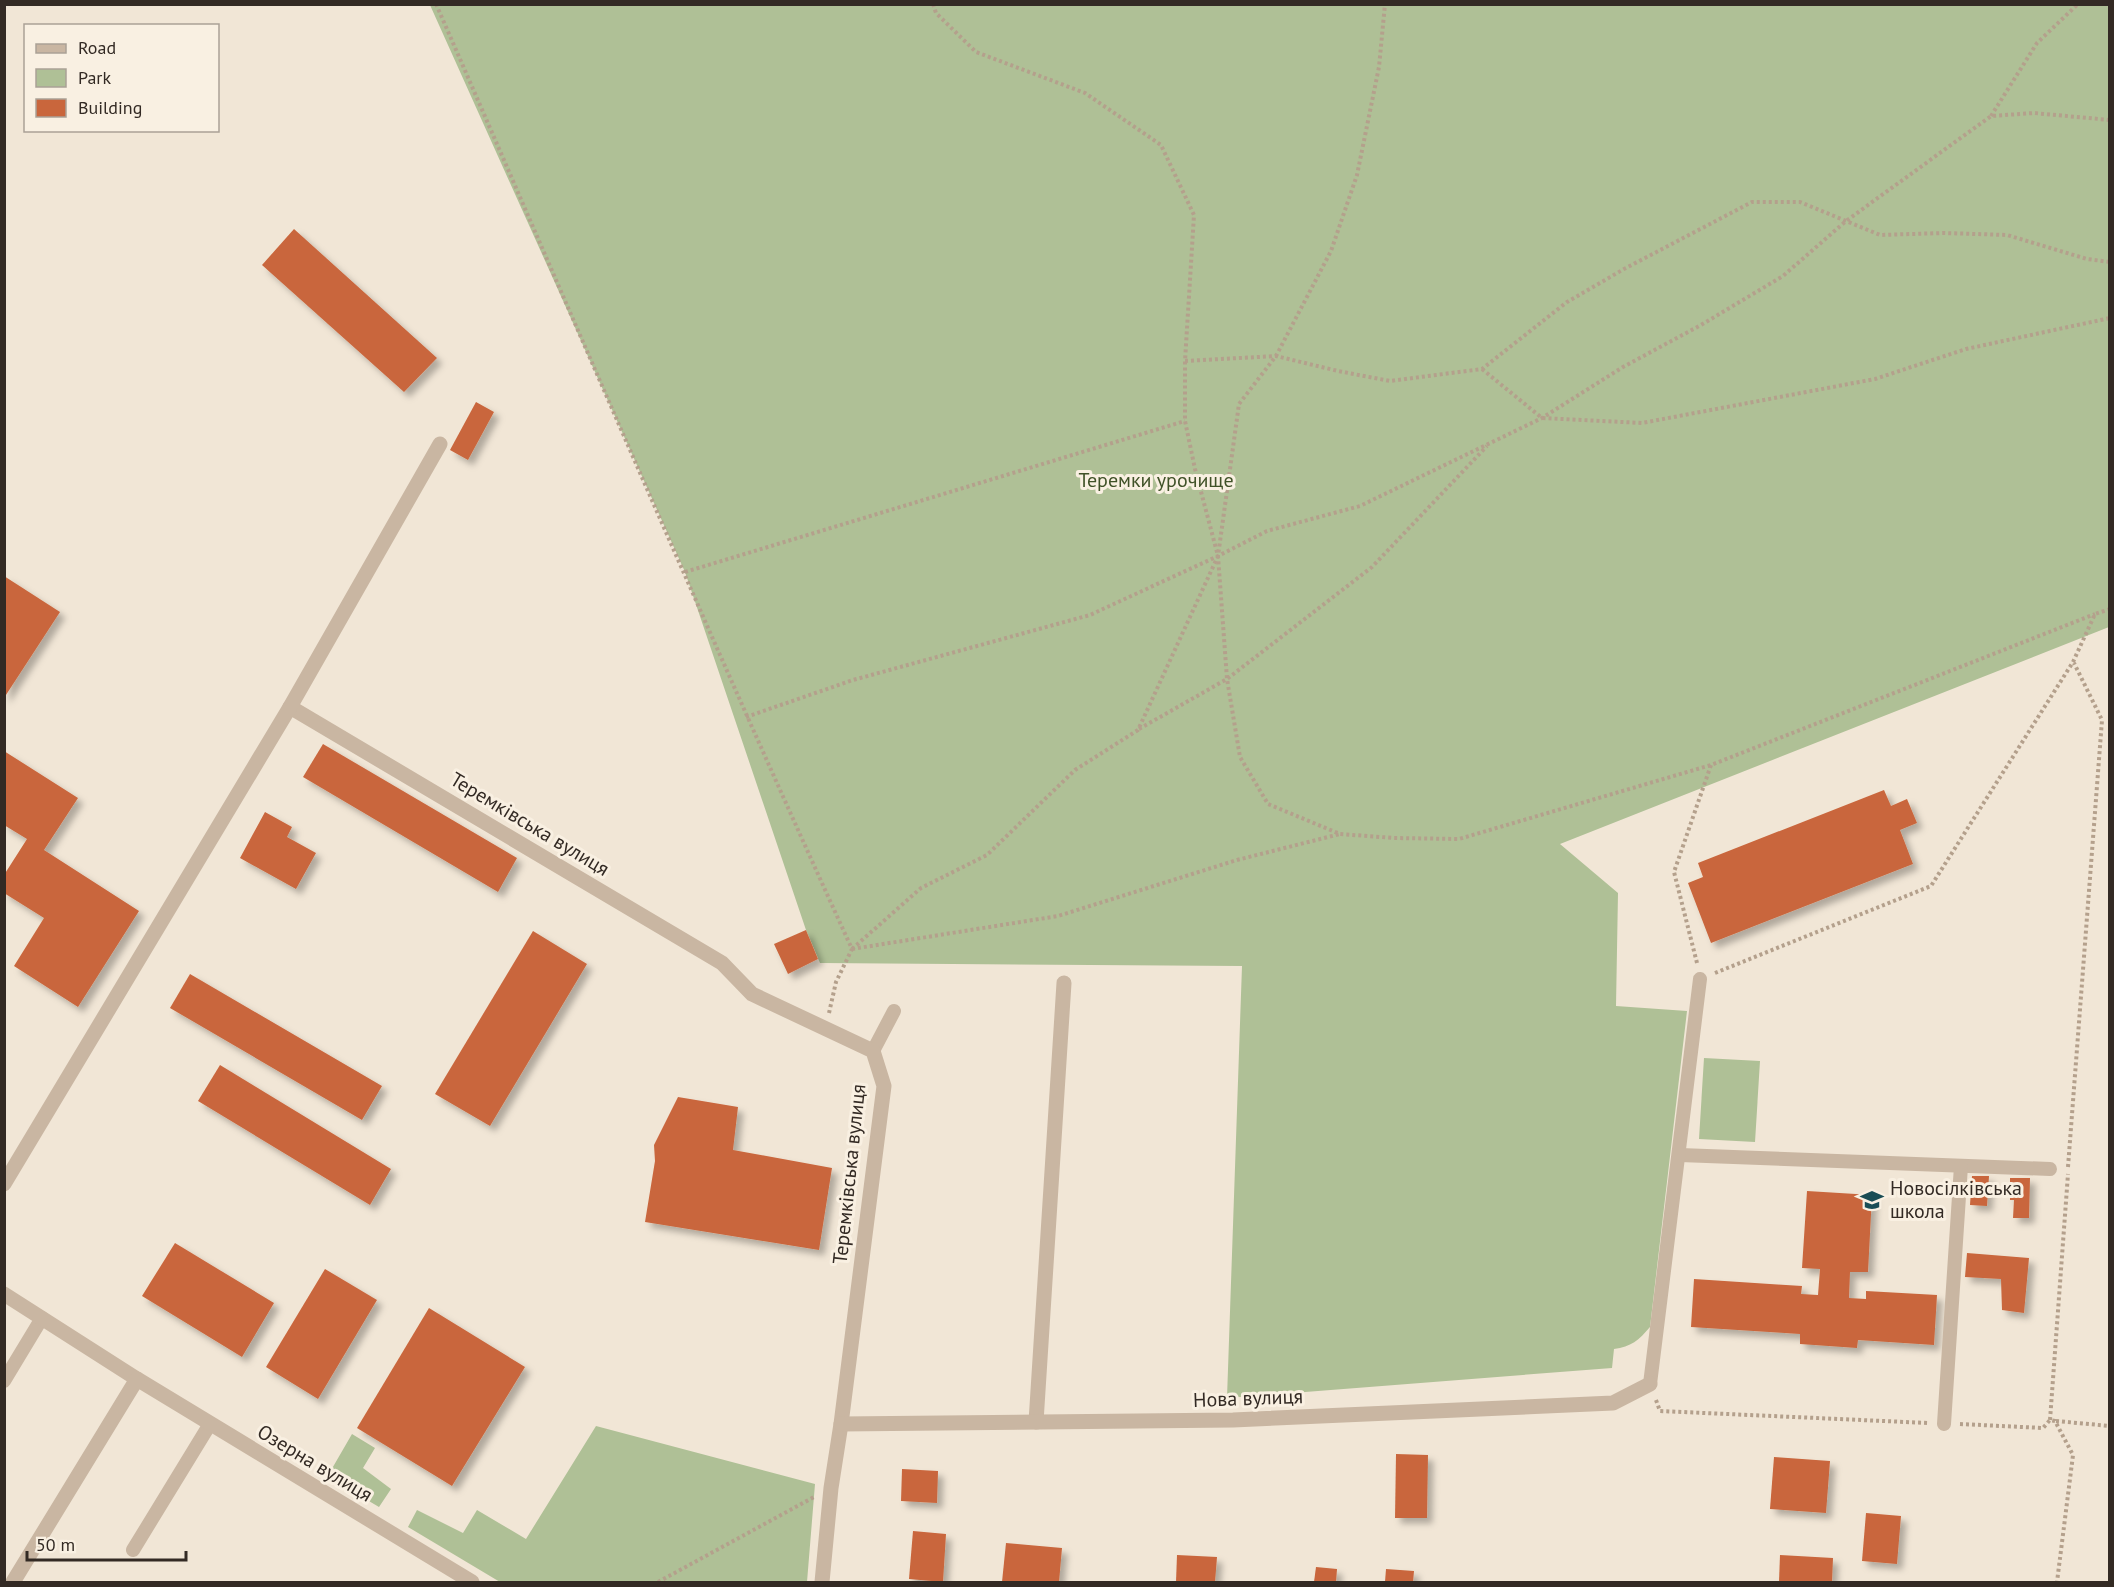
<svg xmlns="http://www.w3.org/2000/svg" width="2114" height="1587" viewBox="0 0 2114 1587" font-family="'PT Sans',sans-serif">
	<defs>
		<filter id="shadow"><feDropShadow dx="5.5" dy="5.5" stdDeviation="3" flood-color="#0004"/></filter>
	</defs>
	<rect width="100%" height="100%" fill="#f1e6d6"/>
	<g fill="#afc096">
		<path d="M430,5H2109V627L1560,844L1618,893L1616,1006L1687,1011L1650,1327C1639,1340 1631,1347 1614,1349L1612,1368L1227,1398L1242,966L820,963L806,930L685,572Z"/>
		<polygon points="1704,1058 1760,1061 1755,1142 1699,1139"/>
		<polygon points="596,1426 815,1484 807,1582 500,1582 408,1527 417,1510 463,1533 477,1510 526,1539"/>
		<polygon points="352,1434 375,1448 363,1468 391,1489 379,1507 318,1471 319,1466 330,1472"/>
	</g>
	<g fill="#c9663c" filter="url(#shadow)">
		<polygon points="294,229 437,358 404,392 262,265"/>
		<polygon points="476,402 494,412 468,460 450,450"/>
		<polygon points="4,576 60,612 4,698"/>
		<polygon points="323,744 517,858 498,892 303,777"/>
		<polygon points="4,751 78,798 44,850 139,911 78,1007 14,966 44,918 4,893 4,875 27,839 4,825"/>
		<polygon points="1884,790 1891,806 1907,799 1917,823 1900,830 1913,864 1711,943 1688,883 1703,877 1698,863"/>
		<polygon points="265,812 292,827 287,837 316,853 296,889 240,858"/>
		<polygon points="806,930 818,959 788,974 774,944"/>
		<polygon points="533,931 587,964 490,1126 435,1094"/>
		<polygon points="190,974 382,1086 362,1120 170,1008"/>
		<polygon points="220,1065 391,1169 370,1205 198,1101"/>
		<polygon points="678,1097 738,1107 733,1150 832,1168 819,1250 645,1222 655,1161 654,1145"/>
		<polygon points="1972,1176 1989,1176 1987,1206 1970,1205"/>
		<polygon points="2010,1178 2030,1178 2029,1218 2013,1218 2014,1200 2010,1200"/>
		<polygon points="1807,1191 1872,1195 1868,1272 1850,1272 1849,1298 1866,1299 1866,1291 1937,1295 1934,1345 1858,1340 1857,1348 1800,1344 1800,1334 1691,1327 1694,1279 1802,1286 1801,1294 1818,1295 1820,1269 1802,1268"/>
		<polygon points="175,1243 274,1303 242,1357 142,1296"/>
		<polygon points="1967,1253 2029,1258 2024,1313 2002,1310 2001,1279 1965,1277"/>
		<polygon points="325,1269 377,1300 318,1399 266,1367"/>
		<polygon points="429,1308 525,1367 452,1486 357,1428"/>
		<polygon points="1396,1454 1428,1455 1427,1518 1395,1518"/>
		<polygon points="1774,1457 1830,1461 1826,1513 1770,1509"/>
		<polygon points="902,1469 938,1471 937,1503 901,1501"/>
		<polygon points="1866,1513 1901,1516 1897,1564 1862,1561"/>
		<polygon points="913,1531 946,1534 943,1582 909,1579"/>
		<polygon points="1006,1543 1062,1548 1059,1582 1002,1582"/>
		<polygon points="1177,1555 1217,1557 1215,1582 1176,1582"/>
		<polygon points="1780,1555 1833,1558 1832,1582 1779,1582"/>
		<polygon points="1316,1567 1337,1569 1336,1582 1314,1582"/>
		<polygon points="1386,1569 1414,1571 1413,1582 1385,1582"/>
	</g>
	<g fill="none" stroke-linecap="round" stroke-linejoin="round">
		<g stroke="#b4a08c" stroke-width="4" stroke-dasharray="3 3" stroke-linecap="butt">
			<path d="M436,4C574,320 709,636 852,949L836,982L829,1013"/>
			<polyline points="933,4 936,13 976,52 1085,93 1161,145 1194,215 1185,361 1185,421 1195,469 1218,556 1227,679 1240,757 1268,804 1340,834 1394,838 1459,839 1711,765 2095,614"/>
			<polyline points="1991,116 2037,43 2078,4"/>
			<polyline points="1185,361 1276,356 1338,371 1390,381 1482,369 1567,302 1624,269 1752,202 1800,202 1880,235 1944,233 2007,235 2087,259 2110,262"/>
			<polyline points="1482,369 1542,418 1642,423 1875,379 1966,349 2110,318"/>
			<polyline points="685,572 1185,421"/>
			<polyline points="746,717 853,680 1090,615 1218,556 1267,531 1360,506 1542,418 1623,367 1701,325 1783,276 1846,221 1991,116 2034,113 2110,120"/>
			<polyline points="1139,729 1227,679 1372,567 1487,446"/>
			<polyline points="852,949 921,888 987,855 1075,770 1138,730 1218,556 1239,404 1276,356 1331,251 1357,175 1379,67 1385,4"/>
			<polyline points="852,949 1058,916 1237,860 1340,834"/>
			<polyline points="1697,963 1674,872 1711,765"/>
			<polyline points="1715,973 1931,886 2073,662 2095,614 2110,609"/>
			<polyline points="2068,1167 2102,720 2074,663"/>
			<polyline points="1656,1400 1660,1411 1928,1423"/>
			<polyline points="2050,1420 2068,1174"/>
			<polyline points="2056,1421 2110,1426"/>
			<polyline points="1960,1424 2043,1428 2050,1420 2055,1421 2073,1455 2057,1582"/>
			<polyline points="658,1582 814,1497"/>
		</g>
		<g stroke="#c9b6a2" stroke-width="14">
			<polyline points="873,1051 894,1011"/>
			<polyline points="1680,1155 2050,1169"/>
			<polyline points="4,1381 42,1318"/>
			<polyline points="1650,1384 1700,979"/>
			<polyline points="1944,1424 1961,1166"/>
			<polyline points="133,1550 210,1424"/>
		</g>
		<g stroke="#c9b6a2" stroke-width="15">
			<polyline points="290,707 722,963 752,994 873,1051 884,1086 841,1424 831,1488 822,1582"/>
			<polyline points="4,1184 290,707 440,444"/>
			<polyline points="4,1294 137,1379 472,1582"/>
			<polyline points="1036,1422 1064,983"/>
			<polyline points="841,1424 1233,1420 1613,1403 1650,1384"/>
			<polyline points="13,1582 137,1379"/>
		</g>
	</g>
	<defs>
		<g id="school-bare" transform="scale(1.8)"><path d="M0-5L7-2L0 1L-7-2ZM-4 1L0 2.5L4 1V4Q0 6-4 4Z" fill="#1a4d55" stroke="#f9f0e2" stroke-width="2.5" paint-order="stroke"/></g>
	</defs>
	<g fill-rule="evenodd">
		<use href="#school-bare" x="1872" y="1200"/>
	</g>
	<g text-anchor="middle" stroke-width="6" stroke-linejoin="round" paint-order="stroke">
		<g font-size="20" fill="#405228" stroke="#f9f0e2">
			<text x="1156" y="487">Теремки урочище</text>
		</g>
		<g font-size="20" fill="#332a24" stroke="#f9f0e2">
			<text transform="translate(530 824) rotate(31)" y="7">Теремківська вулиця</text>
			<text transform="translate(849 1174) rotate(-84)" y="7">Теремківська вулиця</text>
			<text transform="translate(1248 1398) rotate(-2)" y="7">Нова вулиця</text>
			<text transform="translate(315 1463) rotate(31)" y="7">Озерна вулиця</text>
		</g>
		<g font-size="20" fill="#332a24" stroke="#f9f0e2" text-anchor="start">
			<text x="1890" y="1195">Новосілківська<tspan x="1890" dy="23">школа</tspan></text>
		</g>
	</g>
	<rect width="2114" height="1587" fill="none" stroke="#332a24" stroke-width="12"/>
	<rect x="24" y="24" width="195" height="108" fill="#f9f0e2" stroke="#aaa196" stroke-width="1.5"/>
	<rect x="36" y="44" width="30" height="9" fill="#c9b6a2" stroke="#aaa196" stroke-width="1.5"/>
	<text x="78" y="54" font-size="18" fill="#332a24">Road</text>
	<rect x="36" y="69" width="30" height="18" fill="#afc096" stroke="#aaa196" stroke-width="1.5"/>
	<text x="78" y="84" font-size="18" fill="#332a24">Park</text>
	<rect x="36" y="99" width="30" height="18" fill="#c9663c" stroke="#aaa196" stroke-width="1.5"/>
	<text x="78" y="114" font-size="18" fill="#332a24">Building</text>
	<path d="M27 1551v9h159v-9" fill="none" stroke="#332a24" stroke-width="3"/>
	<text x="36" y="1551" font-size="18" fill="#332a24" stroke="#f9f0e2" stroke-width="4.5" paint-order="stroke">50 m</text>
</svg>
